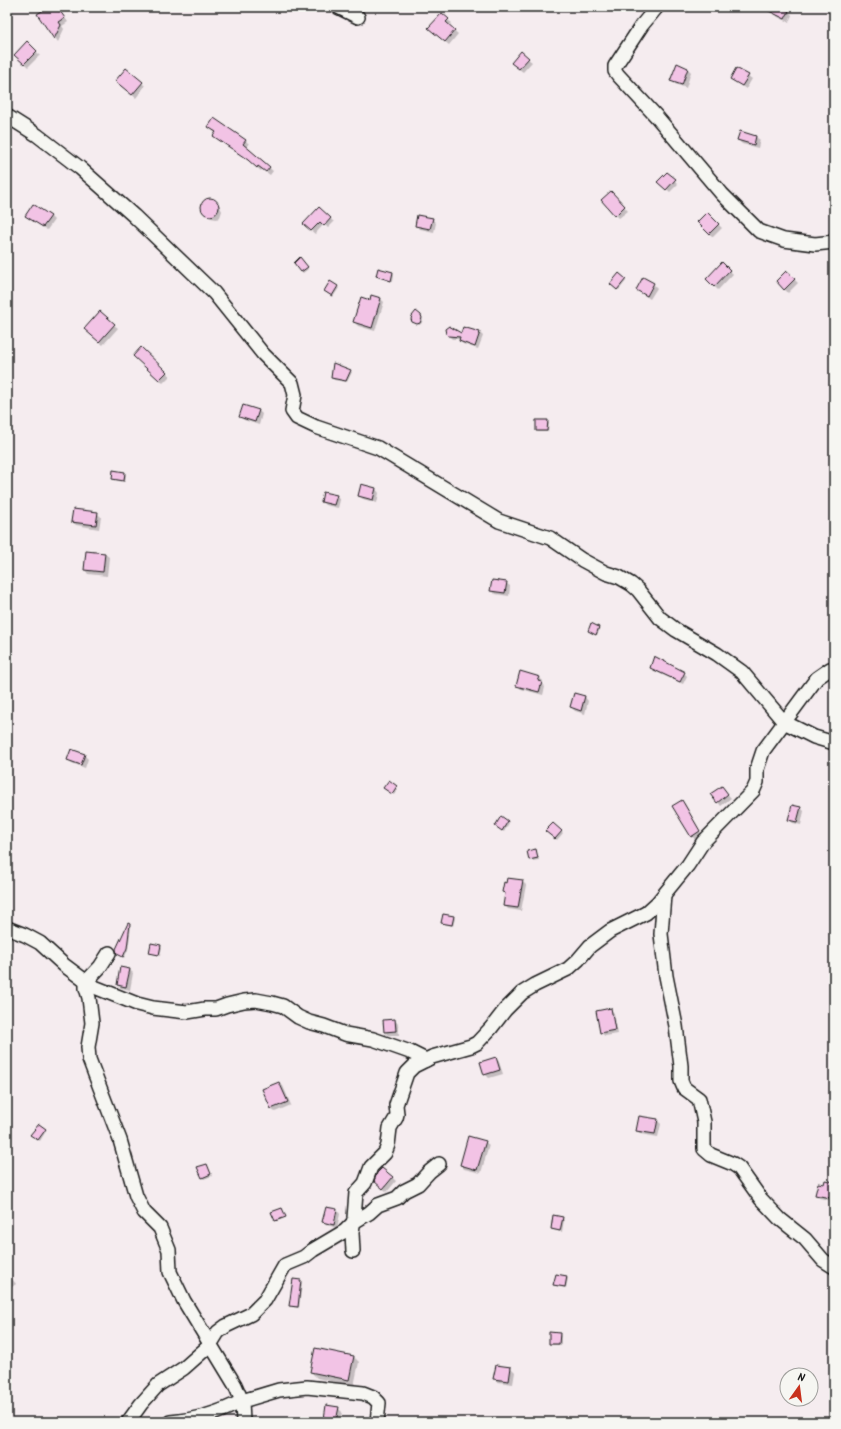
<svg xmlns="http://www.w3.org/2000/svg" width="841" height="1429" viewBox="0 0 841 1429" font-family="Kalam,sans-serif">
	<rect width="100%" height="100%" fill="#f5ecef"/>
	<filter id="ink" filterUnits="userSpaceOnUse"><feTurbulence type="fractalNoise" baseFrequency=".025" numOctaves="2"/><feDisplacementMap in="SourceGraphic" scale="8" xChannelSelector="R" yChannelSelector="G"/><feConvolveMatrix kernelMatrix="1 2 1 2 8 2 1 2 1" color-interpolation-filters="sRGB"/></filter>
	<g filter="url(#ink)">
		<g fill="#0003">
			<polygon points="51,7 57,7 68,22 62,26 64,29 58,42 39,15"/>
			<polygon points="154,7 161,7 158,10"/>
			<polygon points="778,7 789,12 792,15 789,22 778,17 774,13"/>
			<polygon points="448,20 452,23 449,26 458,34 449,45 433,32"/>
			<polygon points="27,43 40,55 28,67 16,55"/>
			<polygon points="528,59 532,62 523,72 516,67"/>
			<polygon points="677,65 688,69 691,72 686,88 675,84 671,80"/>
			<polygon points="748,76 752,79 746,89 731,79"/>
			<polygon points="142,83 145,86 136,98 120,85"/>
			<polygon points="215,120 246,141 249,144 246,148 273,171 270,175 262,169 261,171 213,131 210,127"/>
			<polygon points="740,132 756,137 760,140 758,148 742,144 738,140"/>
			<polygon points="667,173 678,184 670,192 659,182"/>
			<polygon points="615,196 628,211 619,218 616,215"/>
			<polygon points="208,200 215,201 219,205 222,211 220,217 217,219 210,218 206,214 202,208 203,204"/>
			<polygon points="319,208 334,222 328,228 324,224 315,234 308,228"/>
			<polygon points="707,214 722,228 713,237 698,223"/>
			<polygon points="27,216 50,216 54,220 47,230"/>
			<polygon points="432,219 436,223 434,232 420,229 416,225"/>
			<polygon points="302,260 308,269 303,273 295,263"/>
			<polygon points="722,263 733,274 718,290 707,279"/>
			<polygon points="379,269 393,273 394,274 393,281 379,278 377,276"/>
			<polygon points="786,272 798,283 788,293 777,281"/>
			<polygon points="619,274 626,281 619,290 611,284"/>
			<polygon points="331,283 339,288 333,297 327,293"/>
			<polygon points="653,284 657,288 650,299 637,290"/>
			<polygon points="381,299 384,302 375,331 358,326 354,322 370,301"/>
			<polygon points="420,316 423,320 421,324 419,325 415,323"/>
			<polygon points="114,325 118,328 103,345 89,333"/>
			<polygon points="480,333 483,336 478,349 463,344 460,341 460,339 452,339 447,334 462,335"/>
			<polygon points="142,348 170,376 163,383 134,356"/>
			<polygon points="350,371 352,372 347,382 334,380 332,378"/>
			<polygon points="259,411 262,414 259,425 244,420 240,417"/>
			<polygon points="547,421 549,423 548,432 538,432 537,430"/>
			<polygon points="125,473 126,475 125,482 114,480 113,479"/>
			<polygon points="376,489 379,493 377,503 363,499 359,496"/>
			<polygon points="336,496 340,500 338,508 325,505 322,502"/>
			<polygon points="97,513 101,517 99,529 76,525 72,522"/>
			<polygon points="105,554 109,557 107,576 88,574 85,570"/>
			<polygon points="506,583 510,586 509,596 495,594 491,591"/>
			<polygon points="598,627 600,629 597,635 589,631"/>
			<polygon points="651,668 684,673 687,676 683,684 654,671"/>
			<polygon points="539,677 543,681 542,684 545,687 543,695 521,689 517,685"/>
			<polygon points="575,694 585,697 588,701 585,714 575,711 571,707"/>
			<polygon points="84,755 88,759 85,768 72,763 68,760"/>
			<polygon points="389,782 398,789 394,795 386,790"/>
			<polygon points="725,791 731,798 721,806 718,802"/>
			<polygon points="682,801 685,804 702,835 695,840 673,806"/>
			<polygon points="801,808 804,811 801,825 793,823 789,820"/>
			<polygon points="501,818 509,823 504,832 496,826"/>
			<polygon points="553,824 563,833 557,840 547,831"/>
			<polygon points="536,850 539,860 532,861 530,859"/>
			<polygon points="522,881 526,885 521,911 508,909 504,905 506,894 503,892 507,884"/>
			<polygon points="453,917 455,918 453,926 444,924 442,923"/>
			<polygon points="129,925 131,926 128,950 124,958 118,954"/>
			<polygon points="160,946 162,947 160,956 150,953"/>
			<polygon points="130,970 133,973 130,990 121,988 118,985"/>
			<polygon points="610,1009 614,1013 618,1034 605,1036 601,1033"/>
			<polygon points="395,1020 398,1024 399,1035 388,1035 385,1032"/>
			<polygon points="496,1058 499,1062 503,1074 489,1078 485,1074"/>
			<polygon points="279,1083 283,1086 291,1105 275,1112 271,1109"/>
			<polygon points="657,1120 661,1124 658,1137 640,1134 637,1130"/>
			<polygon points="45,1130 46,1131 40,1141 33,1136"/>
			<polygon points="485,1142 489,1145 481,1173 464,1169 461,1165"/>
			<polygon points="207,1165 212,1176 204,1179 202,1177"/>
			<polygon points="382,1169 396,1181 387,1192 379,1185"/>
			<polygon points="833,1183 833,1201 819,1198 816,1194 824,1185"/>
			<polygon points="327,1208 337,1210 340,1214 337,1228 327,1225 324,1221"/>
			<polygon points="562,1218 564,1220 562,1232 553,1230 552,1229"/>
			<polygon points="9,1275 16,1284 9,1289 7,1286 7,1277"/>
			<polygon points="566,1277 568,1278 566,1288 556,1286 554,1285"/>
			<polygon points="294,1280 301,1281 302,1283 299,1308 292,1307 291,1305"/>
			<polygon points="559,1334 561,1335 561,1345 551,1345 550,1343"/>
			<polygon points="354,1357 359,1362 354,1386 317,1378 311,1372"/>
			<polygon points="496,1366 511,1368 515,1372 513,1384 498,1382 494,1378"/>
			<polygon points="338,1408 342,1412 340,1422 328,1422 325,1419"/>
		</g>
		<g fill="#f2c3e5" stroke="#1c1c1c">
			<polygon points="49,7 57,7 65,18 59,22 61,25 54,39 37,14"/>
			<polygon points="761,7 781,7 789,11 785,19"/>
			<polygon points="442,13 449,19 446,22 455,30 445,42 428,28"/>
			<polygon points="27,41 37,51 24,64 14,55"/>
			<polygon points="521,51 529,58 519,69 511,63"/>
			<polygon points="677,63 688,68 682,85 670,81"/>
			<polygon points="126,68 143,82 132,95 115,81"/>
			<polygon points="736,68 749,75 742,86 730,79"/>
			<polygon points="214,118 246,140 243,144 270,167 266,172 258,166 257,168 248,160 213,136 216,132 208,127"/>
			<polygon points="740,131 756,136 754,145 737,140"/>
			<polygon points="667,172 676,179 666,190 657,182"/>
			<polygon points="611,191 625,206 615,216 601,200"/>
			<circle cx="210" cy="207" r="9"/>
			<polygon points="33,204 51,216 43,227 25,216"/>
			<polygon points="319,207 331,218 324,226 320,222 311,231 303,224"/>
			<polygon points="707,212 719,224 709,234 697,222"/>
			<polygon points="417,215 433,218 430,229 415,226"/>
			<polygon points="300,257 308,267 301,272 294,263"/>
			<polygon points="722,262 730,270 714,287 706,279"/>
			<polygon points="378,268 393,272 391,281 376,276"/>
			<polygon points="786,271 795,279 784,290 776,281"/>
			<polygon points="619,273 626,279 617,290 610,284"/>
			<polygon points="643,277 654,283 647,296 636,290"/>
			<polygon points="330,281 338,286 332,296 324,291"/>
			<polygon points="371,295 381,298 372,328 353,322 361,297 370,300"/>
			<polygon points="100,311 115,324 99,342 84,329"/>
			<polygon points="416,311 421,315 422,318 420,323 417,324 412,322 411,319 412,316"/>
			<polygon points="449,326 461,333 463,327 480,332 475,347 459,341 460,337 448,336 446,334 445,329"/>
			<polygon points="141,347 167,372 159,380 133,356"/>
			<polygon points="333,363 351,370 346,381 331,378"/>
			<polygon points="243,405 259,410 255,422 239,417"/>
			<polygon points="536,420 548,420 547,431 536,431"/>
			<polygon points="113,470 125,472 124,481 112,479"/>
			<polygon points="361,484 376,488 373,500 358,496"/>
			<polygon points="323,492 337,495 334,505 321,502"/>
			<polygon points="73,509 98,512 96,525 71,522"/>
			<polygon points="86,551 105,553 103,572 84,570"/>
			<polygon points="492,580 507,582 505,593 490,591"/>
			<polygon points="591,623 599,627 596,635 588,631"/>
			<polygon points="654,656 685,672 680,682 650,668"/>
			<polygon points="520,671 540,677 538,681 542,682 539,692 516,686"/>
			<polygon points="574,693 585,696 581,711 570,707"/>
			<polygon points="71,749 85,754 81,765 67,760"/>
			<polygon points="389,780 397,786 392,794 383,788"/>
			<polygon points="722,786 728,794 717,803 710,794"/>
			<polygon points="682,800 700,831 691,837 672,806"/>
			<polygon points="792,805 801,807 797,822 788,820"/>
			<polygon points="501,816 508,821 502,831 495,826"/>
			<polygon points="553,823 562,831 555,839 545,831"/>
			<polygon points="536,849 538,858 529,860 527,851"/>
			<polygon points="507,878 523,880 518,908 503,906 505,893 502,892 504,882 506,883"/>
			<polygon points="443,914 454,916 452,925 441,923"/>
			<polygon points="128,923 130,924 127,948 123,957 117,954 116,949"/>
			<polygon points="151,943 161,945 159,955 149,953"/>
			<polygon points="120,967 130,969 126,987 117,985"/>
			<polygon points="611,1008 615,1030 600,1033 596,1011"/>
			<polygon points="395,1019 396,1031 384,1032 383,1020"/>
			<polygon points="496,1057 500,1070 484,1075 480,1062"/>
			<polygon points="279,1082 288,1102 271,1109 262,1089"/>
			<polygon points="639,1116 658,1119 655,1134 636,1131"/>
			<polygon points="39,1124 46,1129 38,1140 30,1135"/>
			<polygon points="468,1136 486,1141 477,1170 460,1165"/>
			<polygon points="207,1164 211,1174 202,1178 197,1167"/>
			<polygon points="382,1168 393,1177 383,1189 374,1181 377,1173"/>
			<polygon points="825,1180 834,1182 830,1198 815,1195 818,1183 824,1184"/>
			<polygon points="326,1207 337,1209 334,1225 322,1222"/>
			<polygon points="282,1208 286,1217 275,1221 271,1212"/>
			<polygon points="553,1215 563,1217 560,1231 551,1229"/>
			<polygon points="556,1274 567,1276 565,1287 553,1285"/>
			<polygon points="293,1279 301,1280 298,1307 289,1306"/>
			<polygon points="549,1332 560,1333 559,1344 549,1344"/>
			<polygon points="315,1348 354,1356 349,1380 310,1372"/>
			<polygon points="496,1365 511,1367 509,1381 493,1379"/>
			<polygon points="326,1405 339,1407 336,1421 324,1419"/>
		</g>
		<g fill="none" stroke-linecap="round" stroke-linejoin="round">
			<g stroke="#1c1c1c" stroke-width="16">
				<g id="minor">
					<polyline points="338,7 358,17"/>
					<polyline points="657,7 642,25 615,66 615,71 618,75 656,116 722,194 759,231 784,240 815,244 834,242"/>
					<polyline points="7,116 37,135 80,168 134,216 214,293 263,354 292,383 295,395 292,411 297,418 316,427 378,448 499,521 550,538 582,560 606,573 619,577 631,584 638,590 660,618 676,630 717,654 742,672 784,722 814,737 834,743"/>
					<polyline points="664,895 661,934 666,976 676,1026 681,1066 681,1081 684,1088 699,1099 704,1122 704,1149 711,1155 733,1164 739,1168 761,1199 780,1219 805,1239 823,1260 834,1267"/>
					<polyline points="7,928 25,935 40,943 64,965 92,986 137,1004 153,1008 187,1012 205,1009 216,1009 227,1005 244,1001 256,1000 272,1003 283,1006 298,1017 309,1022 324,1026 345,1034 373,1039 410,1052 426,1060"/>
					<path d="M109,953L100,967L86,982V988L89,998L92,1023L88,1047L89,1059L120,1140L136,1196L144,1212L160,1228L169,1250L170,1272L184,1301L235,1385L242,1401C220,1413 195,1420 170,1422"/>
					<polyline points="353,1251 352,1233 354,1218 356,1193 365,1183 371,1167 385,1153 388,1145 390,1128 396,1118 397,1114 396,1105 407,1073 414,1066 432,1057 471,1046 477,1043 491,1028 505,1010 522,993 535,985 568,969 578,960 590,946 610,931 646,913 657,903 688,865 703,842 753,791 757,782 757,769 763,751 817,678 830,669 834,669"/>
					<polyline points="128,1422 141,1404 158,1385 184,1368 210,1345 218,1332 226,1326 251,1314 265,1300 285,1265 304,1257 313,1250 345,1231 354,1222 369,1213 378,1205 397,1198 404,1191 418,1184 429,1172 439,1164"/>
					<polyline points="243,1422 242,1401 279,1390 307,1387 363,1393 373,1397 379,1403 377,1422"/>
				</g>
			</g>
			<use href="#minor" stroke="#f6f6f2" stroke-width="13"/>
		</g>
	</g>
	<rect width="841" height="1429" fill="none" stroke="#f6f6f2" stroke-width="24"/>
	<rect x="12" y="12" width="817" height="1405" fill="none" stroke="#1c1c1c" stroke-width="1.5" filter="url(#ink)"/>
	<g transform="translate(799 1387) rotate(14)"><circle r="19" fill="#f6f6f2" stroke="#9f9f9c"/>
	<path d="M0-3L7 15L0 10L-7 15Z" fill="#c8321e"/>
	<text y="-6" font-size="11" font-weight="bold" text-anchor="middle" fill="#1c1c1c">N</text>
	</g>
</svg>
